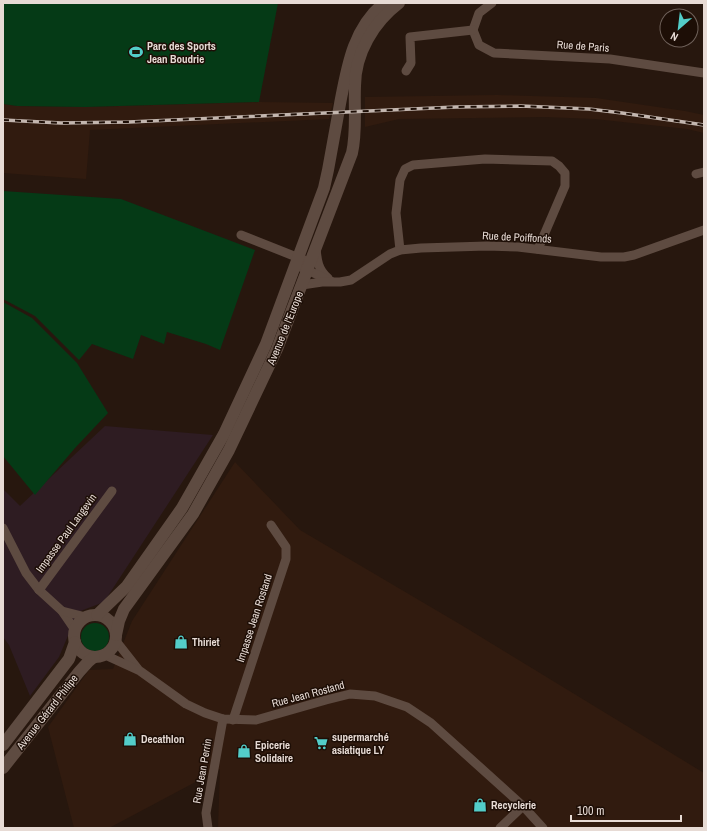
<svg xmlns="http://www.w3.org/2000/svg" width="707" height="831" viewBox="0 0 707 831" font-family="'Archivo Narrow',sans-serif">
	<rect width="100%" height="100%" fill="#27170e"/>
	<g fill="#311b0f">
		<polygon points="497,95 596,98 685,111 704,115 704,133 687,129 595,119 544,117 399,119 365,127 365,97"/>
		<polygon points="259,102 333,103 329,119 90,130 86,179 3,173 3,104 17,106 85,107"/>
		<polygon points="235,462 300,530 463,626 704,773 704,828 218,828 220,769 109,828 74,828 48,727 89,670 113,669 132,621"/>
	</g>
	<polygon fill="#2e1c22" points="105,426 213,435 104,602 78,612 59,657 30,696 9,645 3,637 3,489 20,506"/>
	<g fill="#053a16">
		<polygon points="3,3 278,3 259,102 85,107 17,106 3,104"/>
		<polygon points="3,191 121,199 255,250 220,350 206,344 167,332 164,344 141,335 133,359 92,344 79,360 35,316 3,299"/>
		<polygon points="3,302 32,318 77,363 108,413 75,448 35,495 3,456"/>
		<circle cx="95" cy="637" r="14"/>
	</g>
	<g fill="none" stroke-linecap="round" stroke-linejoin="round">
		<g stroke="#5e4b41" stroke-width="9">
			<polyline points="473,30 479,45 494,53 610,59 704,73"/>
			<polyline points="473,30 479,13 492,3"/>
			<polyline points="406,71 411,63 410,37 473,30"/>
			<polyline points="696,174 704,172"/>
			<polyline points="241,235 304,260"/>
			<path d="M316,248C317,260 318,270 328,278"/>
			<polyline points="400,250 396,213 400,180 405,169 413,165 485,159 552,161 559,166 565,173 565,186 538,249"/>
			<polyline points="296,265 331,281"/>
			<polyline points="302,285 322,282 340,282 351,280 390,254 400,250 421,248 487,246 518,247 601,257 624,257 634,255 704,230"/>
			<polyline points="3,528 26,573 39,590 62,611 75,630"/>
			<polyline points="39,590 112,491"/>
			<polyline points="62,611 86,617"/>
			<polyline points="116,641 138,669"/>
			<polyline points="105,655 140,671 186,704 205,713 223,719 256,720 326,700 350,694 375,696 407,707 431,723 523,806 543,828"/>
			<polyline points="233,720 286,559 286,547 271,525"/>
			<polyline points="208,828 206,813 223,719"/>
			<polyline points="500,828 523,806"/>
		</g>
		<g stroke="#5e4b41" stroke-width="12">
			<circle cx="95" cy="636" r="21"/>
			<path d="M97,615L127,586L182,508L224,434L266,344L324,188L328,170C332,148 336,126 340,104C347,67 353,28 384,3"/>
			<path d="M116,635L119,621L124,609L193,514L229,450L277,349L352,153C357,131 354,109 355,86C355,53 374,22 399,3"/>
			<polyline points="3,745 69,659 75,642"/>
			<polyline points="3,768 79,672 88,662 94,657"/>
		</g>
		<g stroke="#c3b6af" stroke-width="3.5">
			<polyline id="rail" points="3,120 61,123 129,122 456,107 521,106 589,109 622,113 704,125"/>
		</g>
		<use href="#rail" stroke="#1d0e06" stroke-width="2" stroke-dasharray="6" stroke-linecap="butt"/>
	</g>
	<defs>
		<g id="stadium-bare" transform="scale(1.08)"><path d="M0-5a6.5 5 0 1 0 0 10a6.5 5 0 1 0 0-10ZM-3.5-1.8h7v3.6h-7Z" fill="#53cdc9" stroke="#1d0e06" stroke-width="2.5" paint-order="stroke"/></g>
		<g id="shop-bare" transform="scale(1.08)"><path d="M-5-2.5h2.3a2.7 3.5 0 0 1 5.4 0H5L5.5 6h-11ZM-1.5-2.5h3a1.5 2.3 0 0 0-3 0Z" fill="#53cdc9" stroke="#1d0e06" stroke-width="2.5" paint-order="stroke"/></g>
		<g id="supermarket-bare" transform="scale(1.08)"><path d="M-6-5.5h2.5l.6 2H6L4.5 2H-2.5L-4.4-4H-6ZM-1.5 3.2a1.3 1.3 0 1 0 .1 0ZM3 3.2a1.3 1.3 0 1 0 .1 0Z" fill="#53cdc9" stroke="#1d0e06" stroke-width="2.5" paint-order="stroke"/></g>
	</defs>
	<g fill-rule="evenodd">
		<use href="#stadium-bare" x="136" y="52"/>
		<use href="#shop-bare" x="181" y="642"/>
		<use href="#shop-bare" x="130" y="739"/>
		<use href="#supermarket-bare" x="321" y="743"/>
		<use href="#shop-bare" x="244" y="751"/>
		<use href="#shop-bare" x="480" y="805"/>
	</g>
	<g text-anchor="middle" stroke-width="3" stroke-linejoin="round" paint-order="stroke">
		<g font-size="11" font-weight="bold" fill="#e7dbd5" stroke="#1d0e06" text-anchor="start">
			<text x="147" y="50">Parc des Sports<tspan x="147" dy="13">Jean Boudrie</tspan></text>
			<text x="192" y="646">Thiriet</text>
			<text x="332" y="741">supermarché<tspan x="332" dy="13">asiatique LY</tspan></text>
			<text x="141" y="743">Decathlon</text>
			<text x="255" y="749">Epicerie<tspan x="255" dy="13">Solidaire</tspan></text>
			<text x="491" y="809">Recyclerie</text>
		</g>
		<g font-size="11" fill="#e7dbd5" stroke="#1d0e06">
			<text transform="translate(583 46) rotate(4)" y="4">Rue de Paris</text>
			<text transform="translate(517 237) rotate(3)" y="4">Rue de Poiffonds</text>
			<text transform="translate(285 328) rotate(-68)" y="4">Avenue de l'Europe</text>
			<text transform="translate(66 533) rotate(-54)" y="4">Impasse Paul Langevin</text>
			<text transform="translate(254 618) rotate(-72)" y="4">Impasse Jean Rostand</text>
			<text transform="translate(308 694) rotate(-15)" y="4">Rue Jean Rostand</text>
			<text transform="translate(47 712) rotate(-52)" y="4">Avenue Gérard Philipe</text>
			<text transform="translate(202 771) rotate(-80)" y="4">Rue Jean Perrin</text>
		</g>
	</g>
	<rect width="707" height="831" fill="none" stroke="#e7dbd5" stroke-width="8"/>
	<g transform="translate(679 28) rotate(208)"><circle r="19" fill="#1d0e06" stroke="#6e6059"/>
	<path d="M0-3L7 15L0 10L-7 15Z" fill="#53cdc9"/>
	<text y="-6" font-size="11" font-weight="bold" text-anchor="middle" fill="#e7dbd5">N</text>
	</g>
	<path d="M571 815v6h110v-6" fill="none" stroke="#e7dbd5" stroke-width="2"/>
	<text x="577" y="815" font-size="12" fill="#e7dbd5" stroke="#1d0e06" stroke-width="3" paint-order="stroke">100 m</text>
</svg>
